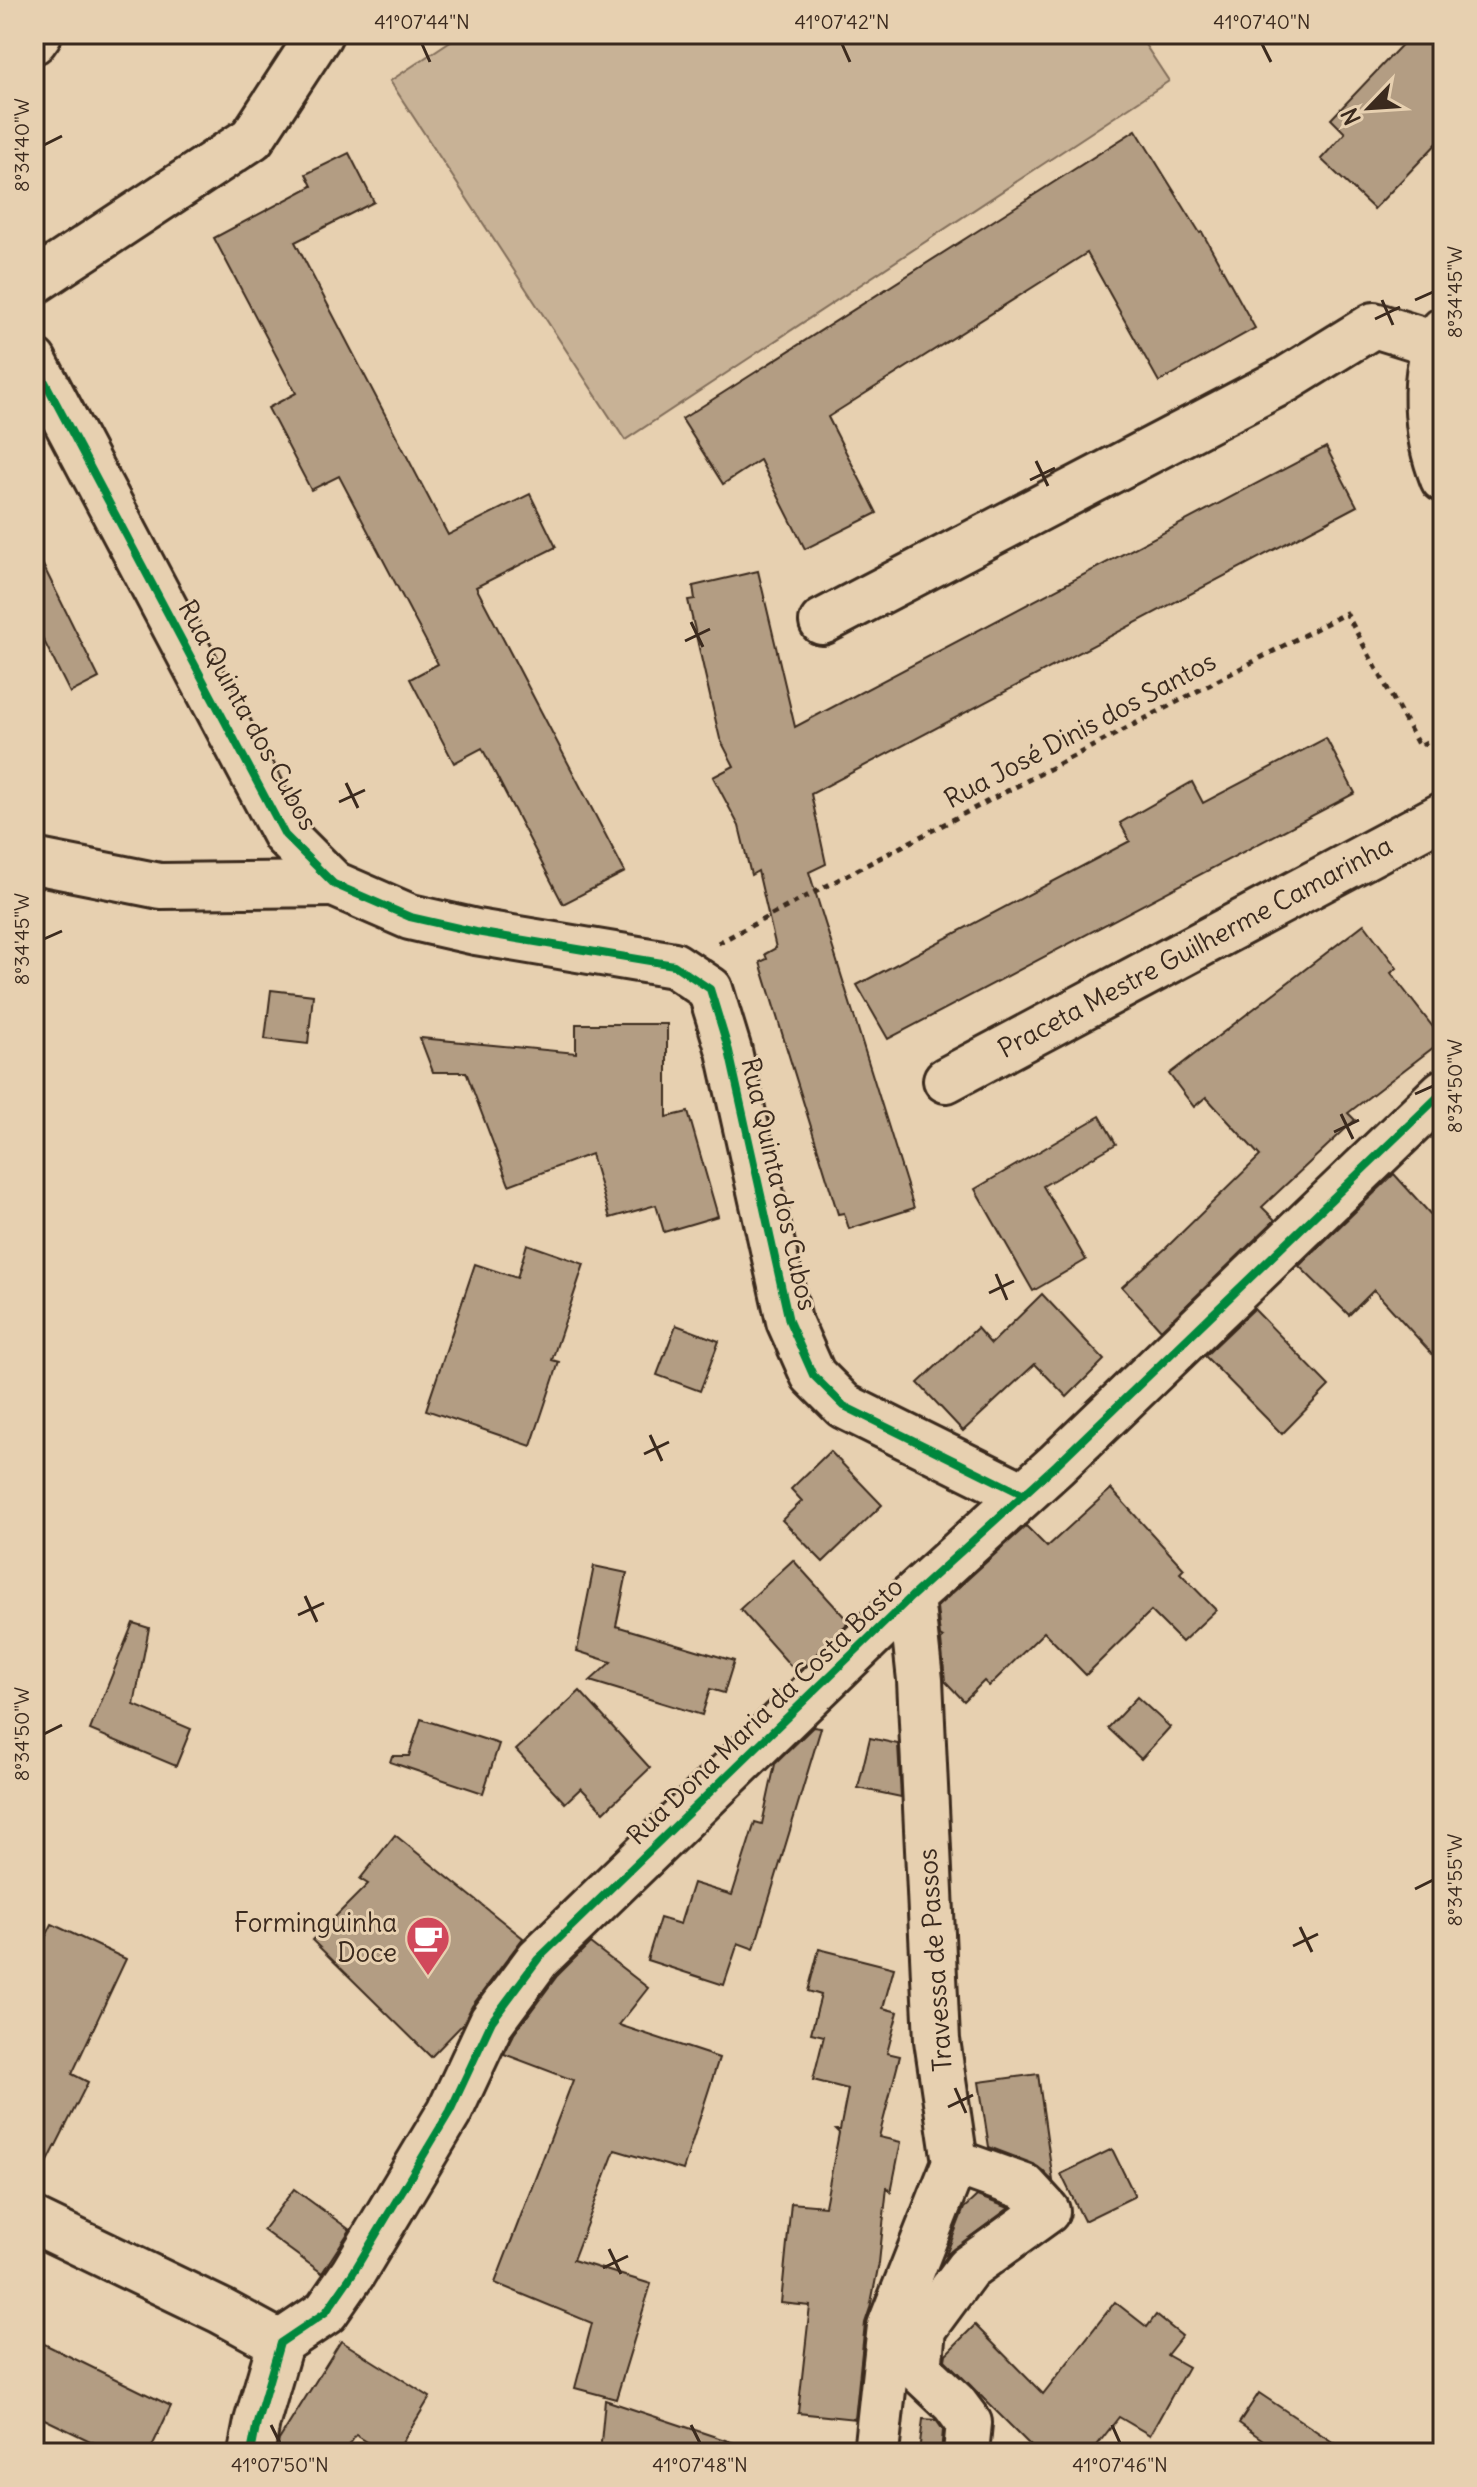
<svg xmlns="http://www.w3.org/2000/svg" width="1477" height="2487" viewBox="0 0 1477 2487" font-family="Delius,sans-serif">
	<rect width="100%" height="100%" fill="#e7d0b0"/>
	<filter id="ink" filterUnits="userSpaceOnUse"><feTurbulence type="fractalNoise" baseFrequency=".0125" numOctaves="2"/><feDisplacementMap in="SourceGraphic" scale="16" xChannelSelector="R" yChannelSelector="G"/><feConvolveMatrix kernelMatrix="1 2 1 2 8 2 1 2 1" color-interpolation-filters="sRGB"/></filter>
	<g filter="url(#ink)">
		<polygon fill="#c8b296" stroke="#826e5a" stroke-width="2" points="461,34 1138,34 1169,81 625,440 390,81"/>
		<g fill="#b39d83" stroke="#3b2a1e" stroke-width="2">
			<polygon points="1412,34 1443,34 1443,137 1374,209 1321,159 1345,133 1331,119"/>
			<polygon points="1136,130 1200,233 1202,232 1255,328 1159,382 1087,253 828,417 877,513 805,549 760,460 723,484 682,419"/>
			<polygon points="349,153 374,202 295,242 448,535 530,494 556,547 476,587 625,872 563,904 482,748 454,763 410,679 438,664 339,476 311,490 268,408 296,393 214,238 312,186 306,174"/>
			<polygon points="1326,447 1357,506 811,794 826,864 809,872 914,1208 849,1229 844,1213 838,1214 760,962 767,959 765,954 776,948 758,871 751,875 739,826 713,777 734,766 720,739 712,705 688,600 695,599 693,586 758,571 795,727"/>
			<polygon points="34,547 99,678 70,693 34,621"/>
			<polygon points="1326,738 1355,793 888,1039 857,985 1130,841 1120,823 1192,782 1203,803"/>
			<polygon points="1364,924 1397,968 1391,973 1443,1040 1348,1113 1355,1120 1262,1207 1275,1220 1161,1330 1122,1287 1166,1248 1260,1156 1206,1097 1194,1107 1169,1074"/>
			<polygon points="271,990 313,995 308,1044 265,1039"/>
			<polygon points="576,1024 667,1024 667,1117 688,1112 718,1216 664,1232 656,1205 610,1218 591,1154 509,1185 466,1072 433,1072 420,1038 576,1053"/>
			<polygon points="1100,1116 1116,1144 1043,1186 1086,1260 1033,1291 975,1189"/>
			<polygon points="1394,1174 1443,1228 1443,1366 1374,1290 1349,1315 1299,1266"/>
			<polygon points="527,1244 584,1264 552,1360 559,1362 531,1446 426,1410 475,1264 517,1278"/>
			<polygon points="1042,1294 1104,1360 1067,1397 1035,1364 963,1431 918,1383 977,1328 991,1344"/>
			<polygon points="1254,1309 1329,1386 1282,1434 1205,1356"/>
			<polygon points="676,1325 719,1341 700,1391 657,1375"/>
			<polygon points="830,1451 882,1505 823,1562 782,1520 802,1501 791,1489"/>
			<polygon points="1111,1489 1184,1569 1180,1573 1216,1610 1182,1642 1151,1611 1086,1675 1044,1632 989,1686 984,1681 964,1701 945,1681 941,1640 943,1638 940,1636 937,1607 1026,1526 1047,1547"/>
			<polygon points="793,1560 849,1622 797,1673 740,1609"/>
			<polygon points="594,1566 627,1573 616,1626 734,1661 724,1693 710,1689 702,1715 590,1681 611,1662 577,1651"/>
			<polygon points="133,1623 149,1628 134,1705 191,1729 176,1766 90,1730"/>
			<polygon points="580,1691 650,1768 604,1812 581,1788 565,1803 516,1750"/>
			<polygon points="1137,1697 1170,1727 1141,1759 1108,1728"/>
			<polygon points="421,1719 499,1744 483,1793 390,1762 392,1756 409,1756"/>
			<polygon points="813,1727 821,1728 754,1949 738,1943 724,1985 647,1960 660,1918 680,1924 693,1883 732,1895 755,1822 762,1824 775,1764"/>
			<polygon points="870,1738 898,1744 901,1797 858,1788"/>
			<polygon points="395,1835 523,1938 472,2006 463,2024 431,2057 312,1940 368,1884 360,1879"/>
			<polygon points="52,1924 126,1959 72,2074 88,2082 34,2189 34,1961"/>
			<polygon points="590,1943 648,1988 619,2025 719,2058 683,2170 615,2150 573,2260 651,2284 616,2399 575,2388 592,2323 495,2283 573,2080 504,2054 514,2034 557,1976"/>
			<polygon points="819,1949 894,1968 883,2008 898,2012 887,2053 900,2056 879,2137 901,2142 891,2192 887,2187 879,2263 870,2308 865,2323 855,2419 798,2413 810,2306 781,2303 791,2203 825,2206 839,2133 836,2130 840,2130 848,2089 813,2080 824,2036 811,2033 821,1995 808,1991"/>
			<polygon points="1038,2074 1053,2181 1034,2164 989,2147 979,2082"/>
			<polygon points="1112,2149 1135,2196 1084,2221 1061,2174"/>
			<polygon points="294,2189 350,2230 322,2273 263,2230"/>
			<polygon points="977,2196 1009,2208 946,2255 964,2208"/>
			<polygon points="1115,2302 1147,2327 1156,2315 1182,2336 1167,2355 1188,2367 1150,2435 1119,2417 1091,2453 1038,2453 945,2360 946,2354 975,2325 1043,2394"/>
			<polygon points="34,2339 171,2406 149,2453 115,2453 34,2414"/>
			<polygon points="341,2341 430,2397 396,2453 385,2453 356,2435 344,2453 276,2453 279,2440"/>
			<polygon points="1259,2393 1349,2453 1255,2453 1263,2440 1239,2423"/>
			<polygon points="605,2400 746,2447 745,2453 600,2453"/>
			<polygon points="923,2419 936,2420 943,2430 941,2453 919,2453"/>
		</g>
		<g fill="none" stroke-linecap="round" stroke-linejoin="round">
			<g stroke="#3b2a1e" stroke-width="50">
				<g id="street">
					<polyline points="34,41 39,34"/>
					<polyline points="34,282 252,138 320,34"/>
					<path d="M1443,330C1419,372 1426,436 1443,479"/>
					<polyline points="34,361 285,835 334,884 410,917 476,932 674,965 710,989 729,1051 789,1321 813,1375 844,1406 1022,1494"/>
					<polyline points="822,622 1285,380 1374,325 1435,344"/>
					<polyline points="34,861 160,886 334,884"/>
					<polyline points="946,1080 1443,815"/>
					<polyline points="955,2162 1025,2187 1047,2211 968,2268 923,2329 919,2370 954,2403 969,2423 966,2453"/>
					<polyline points="34,2221 221,2311 280,2343"/>
					<polyline points="876,2453 890,2326 955,2162 937,2040 920,1680 911,1597"/>
				</g>
			</g>
			<g stroke="#3b2a1e" stroke-width="50">
				<polyline id="secondary" points="251,2453 257,2422 280,2343 326,2312 353,2273 450,2111 492,2021 538,1959 911,1597 1056,1465 1443,1092"/>
			</g>
			<polyline stroke="#3b2a1e" stroke-width="5" stroke-dasharray="6 6" stroke-linecap="butt" points="718,943 1346,613 1419,746 1443,734"/>
			<use href="#street" stroke="#e7d0b0" stroke-width="44"/>
			<use href="#secondary" stroke="#e7d0b0" stroke-width="44"/>
			<g stroke="#e7d0b0" stroke-width="13">
				<g id="cycleway">
					<polyline points="34,361 285,835 334,884 410,917 476,932 674,965 710,989 729,1051 789,1321 813,1375 844,1406 1022,1494"/>
					<polyline points="251,2453 257,2422 280,2343 326,2312 353,2273 450,2111 492,2021 538,1959 911,1597 1056,1465 1443,1092"/>
				</g>
			</g>
			<use href="#cycleway" stroke="#00873e" stroke-width="8"/>
		</g>
	</g>
	<path fill="none" stroke="#3b2a1e" stroke-width="3" d="M422,44L430,62M842,44L850,62M1262,44L1271,62M44,145L62,136M1382,300L1393,325M1415,300L1433,292M1375,319L1400,307M1036,461L1048,486M1030,480L1055,468M691,622L703,647M685,641L710,629M346,783L358,808M339,802L365,790M44,939L62,931M1415,1094L1433,1086M1341,1114L1353,1139M1334,1132L1359,1120M996,1274L1007,1300M989,1293L1014,1281M650,1435L662,1461M644,1454L669,1442M305,1596L317,1622M298,1615L324,1603M44,1734L62,1725M1415,1889L1433,1880M1300,1927L1312,1952M1293,1946L1318,1934M955,2088L966,2113M948,2107L973,2095M609,2249L621,2274M603,2268L628,2256M271,2425L280,2443M691,2425L700,2443M1112,2425L1120,2443"/>
	<defs>
		<g id="cafe-pin" transform="scale(2.3)"><path d="M0 17L-7.5 6A9.5 9.5 0 1 1 7.5 6Z" fill="#d1495b" stroke="#e7d0b0"/><path d="M-5.5-4.5H6V0H3Q3 3.5 0 3.5H-2.5Q-5.5 3.5-5.5 0ZM3-3.2v2h1.7v-2ZM-6 4.5H4V6H-6Z" fill="#fff"/></g>
	</defs>
	<g fill-rule="evenodd">
		<use href="#cafe-pin" x="428" y="1938"/>
	</g>
	<g text-anchor="middle" stroke-width="6" stroke-linejoin="round" paint-order="stroke">
		<g font-size="26" fill="#3b2a1e" stroke="#e7d0b0">
			<text transform="translate(248 715) rotate(61)" y="9">Rua Quinta dos Cubos</text>
			<text transform="translate(1080 730) rotate(-28)" y="9">Rua José Dinis dos Santos</text>
			<text transform="translate(1195 947) rotate(-28)" y="9">Praceta Mestre Guilherme Camarinha</text>
			<text transform="translate(779 1184) rotate(77)" y="9">Rua Quinta dos Cubos</text>
			<text transform="translate(765 1711) rotate(-44)" y="9">Rua Dona Maria da Costa Basto</text>
			<text transform="translate(935 1960) rotate(-94)" y="9">Travessa de Passos</text>
		</g>
		<g font-size="26" fill="#3b2a1e" stroke="#e7d0b0" text-anchor="end">
			<text x="397" y="1932">Forminguinha<tspan x="397" dy="30">Doce</tspan></text>
		</g>
	</g>
	<rect width="1477" height="2487" fill="none" stroke="#e7d0b0" stroke-width="88"/>
	<g transform="translate(1369 108) rotate(245)" stroke="#e7d0b0" stroke-width="6" paint-order="stroke">
	<path d="M0-6L14 30L0 20L-14 30Z" fill="#3b2a1e"/>
	<text y="-12" font-size="22" font-weight="bold" text-anchor="middle" fill="#3b2a1e">N</text>
	</g>
	<rect x="44" y="44" width="1389" height="2399" fill="none" stroke="#3b2a1e" stroke-width="3"/>
	<g font-size="20" text-anchor="middle" fill="#3b2a1e">
		<text x="422" y="29">41°07'44"N</text>
		<text x="842" y="29">41°07'42"N</text>
		<text x="1262" y="29">41°07'40"N</text>
		<text transform="translate(22 145) rotate(-90)" y="7">8°34'40"W</text>
		<text transform="translate(1455 292) rotate(-90)" y="7">8°34'45"W</text>
		<text transform="translate(22 939) rotate(-90)" y="7">8°34'45"W</text>
		<text transform="translate(1455 1086) rotate(-90)" y="7">8°34'50"W</text>
		<text transform="translate(22 1734) rotate(-90)" y="7">8°34'50"W</text>
		<text transform="translate(1455 1880) rotate(-90)" y="7">8°34'55"W</text>
		<text x="280" y="2472">41°07'50"N</text>
		<text x="700" y="2472">41°07'48"N</text>
		<text x="1120" y="2472">41°07'46"N</text>
	</g>
</svg>
